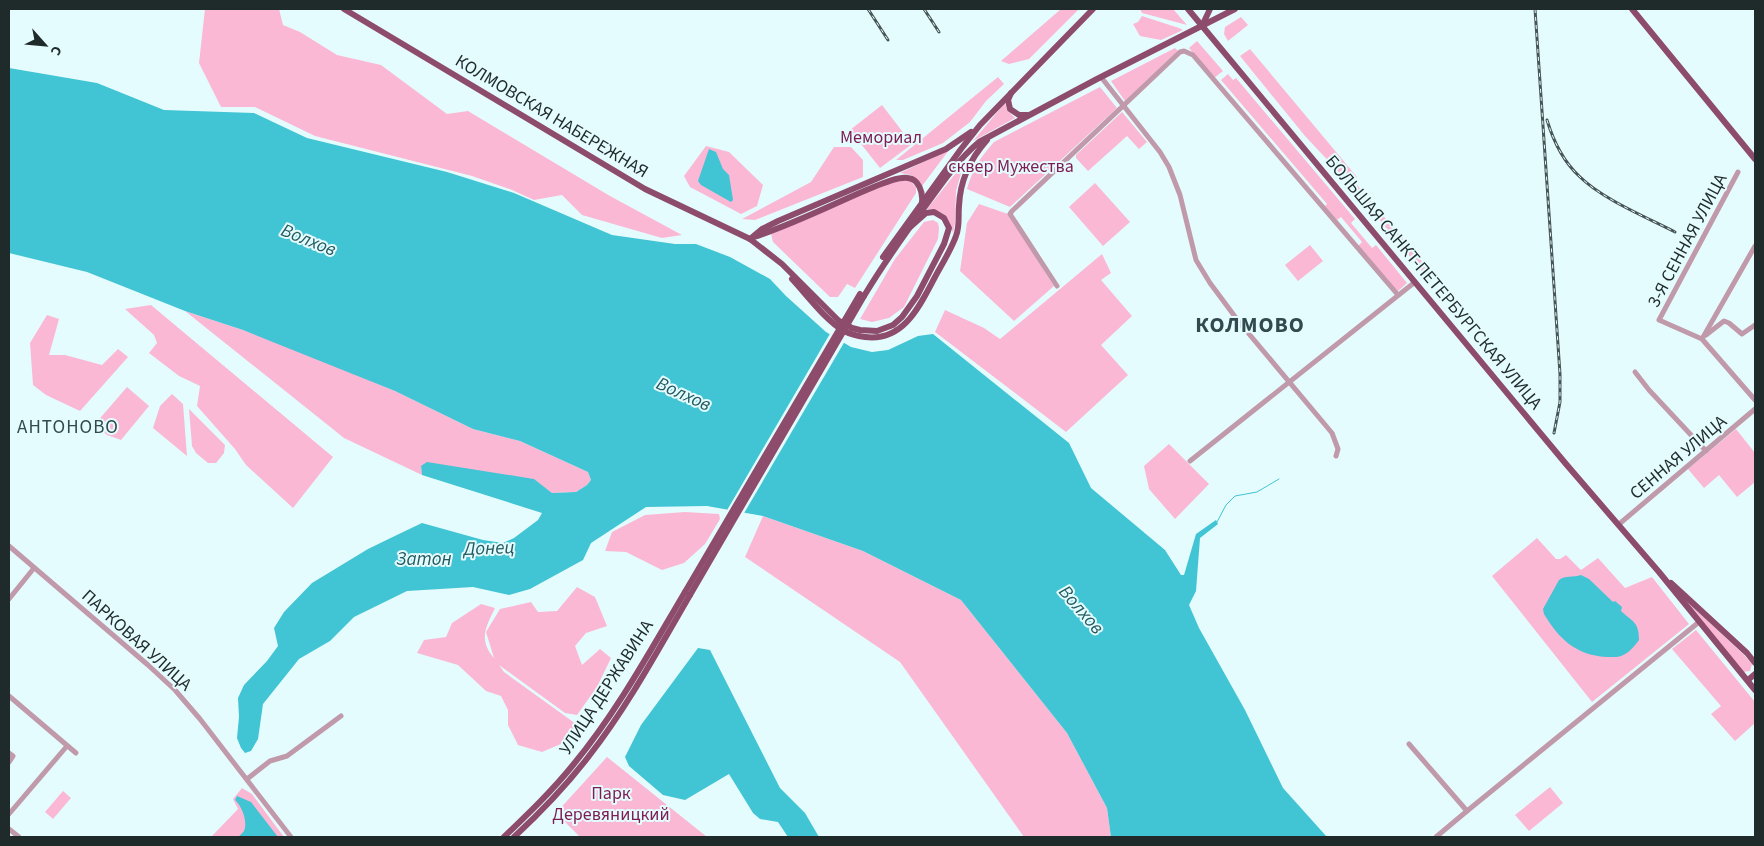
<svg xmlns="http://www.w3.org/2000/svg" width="1764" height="846" viewBox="0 0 1764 846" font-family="'Source Sans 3',sans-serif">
	<rect width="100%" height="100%" fill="#e5fcfe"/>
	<g fill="#fab8d5">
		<polygon points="205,9 279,9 283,25 300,32 337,55 381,65 447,114 468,111 610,196 682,235 662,238 582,215 562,195 534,200 512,190 472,176 315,136 255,107 221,107 199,63"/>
		<polygon points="1061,9 1079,9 1029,59 1009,64 1001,61"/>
		<polygon points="1140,9 1173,9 1187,25 1142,13"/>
		<polygon points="1142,16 1179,28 1183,30 1161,40 1140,36 1133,24 1138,22"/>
		<polygon points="1241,17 1248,25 1228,41 1224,34 1225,27"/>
		<polygon points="1197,41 1223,71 1214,78 1189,48"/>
		<polygon points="1175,48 1178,51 1125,101 1111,81"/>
		<polygon points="1250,49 1357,177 1353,180 1436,278 1430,281 1350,184 1305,136 1240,56"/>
		<polygon points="1228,74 1233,80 1236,78 1355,219 1351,223 1372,248 1376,245 1407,283 1397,292 1358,246 1362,242 1341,217 1337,220 1325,206 1327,204 1221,80"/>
		<polygon points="998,77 1004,84 986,101 970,122 943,143 903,160 896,160"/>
		<path d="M1100,87L1117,108L1010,207L967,189C973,168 980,158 994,142Z"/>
		<polygon points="1005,103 1007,110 1015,118 973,141"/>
		<polygon points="882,105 912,144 880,168 850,130"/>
		<polygon points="1122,112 1147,142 1139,149 1127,136 1088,171 1076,158 1076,155"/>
		<polygon points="706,146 729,152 763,185 757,206 741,214 690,187 684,176"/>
		<polygon points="834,147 851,147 863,160 863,177 755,220 742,219 811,182"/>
		<polygon points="949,150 922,186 911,175 900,173"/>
		<path d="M964,163L956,191L955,223L953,233C948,216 945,212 927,209Z"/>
		<polygon points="901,180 909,180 916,187 916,193 855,288 847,284 838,297 830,297 773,242 771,234 884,185"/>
		<polygon points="1095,183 1130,222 1103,246 1069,207"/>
		<polygon points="979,204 1008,214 1054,286 1014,321 960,271 967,223"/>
		<polygon points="933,220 938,223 939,228 938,239 904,307 889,318 872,322 860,319 895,259 924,222"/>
		<polygon points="1310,245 1323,261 1298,281 1285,265"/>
		<polygon points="1102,254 1111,273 1101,280 1132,316 1101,345 1128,375 1066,432 935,332 945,310 984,328 1000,339"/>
		<polygon points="151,305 333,457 293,508 246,465 235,449 197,406 200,386 179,376 149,353 157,343 154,335 125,309"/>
		<polygon points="185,311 243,330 303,353 395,391 473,429 520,441 588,472 591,480 587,485 576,492 552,493 533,479 421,466 422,475 344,438"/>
		<polygon points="47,315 59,319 49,355 65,355 102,365 118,349 128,357 80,411 46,395 33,385 30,343"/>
		<polygon points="127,387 149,406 121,440 107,435 95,424"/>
		<polygon points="172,394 183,404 187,456 153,428 160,406"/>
		<polygon points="189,409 225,445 224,453 216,463 208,463 196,453 192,446"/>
		<polygon points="1736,429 1755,453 1755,482 1737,497 1719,475 1704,488 1688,469"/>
		<polygon points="1169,444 1209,484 1175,519 1149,489 1144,466"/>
		<polygon points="685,512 719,514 720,519 705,544 684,563 662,570 626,552 605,551 612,532 645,515"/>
		<polygon points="763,516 863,551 961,600 1067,733 1107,808 1111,837 1024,837 900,662 745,557"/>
		<polygon points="1537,538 1556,559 1560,559 1566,555 1581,570 1598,558 1625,588 1652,577 1689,624 1592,702 1492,576"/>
		<path d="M577,587L595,597L607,626L586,633L575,646L582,665L600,649L611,658L597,687L577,715L565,713L499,665L504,672L576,724L568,741L542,752L518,745L508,725V710L501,696L486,691L458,665L417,653L424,640L446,637L452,623L481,604L495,608C486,627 478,639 494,658L486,632L500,609L531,602L538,612L557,611Z"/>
		<polygon points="1682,597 1742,653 1752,664 1750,671 1743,672"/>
		<polygon points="1696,630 1755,702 1755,723 1735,741 1711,714 1721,706 1672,649"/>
		<polygon points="607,757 707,837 580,837 556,813"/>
		<polygon points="1550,787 1563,803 1529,831 1515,815"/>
		<polygon points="242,788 252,794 284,837 211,837 238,809 233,799"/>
		<polygon points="63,791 71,798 53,819 45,812"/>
	</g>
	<g fill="#41c4d3">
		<polygon points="9,68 97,83 164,110 254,113 307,138 447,172 514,193 612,235 675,244 696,244 730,257 770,279 786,296 826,332 851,347 872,352 888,350 918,336 933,334 1069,443 1091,488 1165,550 1181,575 1184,575 1196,534 1216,520 1218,524 1200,538 1196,591 1189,605 1199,628 1245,710 1283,788 1327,837 1111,837 1107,808 1067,733 961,600 863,551 763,516 707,506 646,507 591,543 583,560 530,589 509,595 473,587 407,591 354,617 330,641 299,659 263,704 258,739 251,751 245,753 241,748 237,738 239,717 238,698 244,685 267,661 278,646 274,628 284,612 312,583 368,549 401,533 422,523 483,540 503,543 514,538 538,520 542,513 422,475 421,466 427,462 534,479 552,493 576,492 587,485 591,480 588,472 520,441 473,429 395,391 243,330 185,311 87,272 9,253"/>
		<polygon points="709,149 716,152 723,169 729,175 733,200 731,202 701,185 698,181"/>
		<path d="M1581,575L1589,579L1613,602L1615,601L1622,607L1621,611C1633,622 1639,622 1639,640C1635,645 1631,651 1625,654C1620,658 1613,657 1606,657C1576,655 1559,639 1544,614L1543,609L1559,580C1565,575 1573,578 1581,575Z"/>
		<polygon points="698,648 710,650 780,788 805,813 819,837 788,837 778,822 760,819 753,813 729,774 685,800 663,795 629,766 625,757 641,725"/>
		<path d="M237,796L251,802L278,837H238C239,837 244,831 244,831C248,822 242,806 235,800Z"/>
	</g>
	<polygon fill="#e5fcfe" points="831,332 845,341 743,515 726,512"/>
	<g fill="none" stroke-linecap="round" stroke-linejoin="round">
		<polyline stroke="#41c4d3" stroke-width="1" points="1217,522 1226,505 1235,496 1257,492 1279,479"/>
		<g stroke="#c09aaa" stroke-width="5">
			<polyline points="1101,77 1160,152 1169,167 1180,195 1196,260 1210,283 1239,322 1332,433 1338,449 1336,456"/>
			<polyline points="1738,172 1659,320 1702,339 1755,400"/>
			<polyline points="1057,286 1010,214 1012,211 1180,52 1184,51 1193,55 1215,81 1398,295"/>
			<polyline points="1706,335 1724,321 1729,323 1742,334 1755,325"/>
			<polyline points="1702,339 1755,246"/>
			<polyline points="1635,372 1649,390 1706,451"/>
			<polyline points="1190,461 1415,282"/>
			<polyline points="1618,525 1755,409"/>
			<polyline points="9,546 148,665 175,690 200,719 291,837"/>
			<polyline points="9,599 34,568"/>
			<polyline points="9,696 76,753"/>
			<polyline points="1409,744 1467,811 1699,622"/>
			<polyline points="9,753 13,756 9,762"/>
			<polyline points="247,779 270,761 287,756 341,716"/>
			<polyline points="9,814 67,746"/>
			<polyline points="9,829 19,837"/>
			<polyline points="1436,837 1467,811"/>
		</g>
		<g stroke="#8d4c6c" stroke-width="6">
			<polyline points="344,9 645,189 750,239 782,264 839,321 852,328 860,330 877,331 893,325 902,317 917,296 944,244 949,228 944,218 934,212 926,213 909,228"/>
			<polyline points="1188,9 1566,464 1659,572 1755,690"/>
			<polyline points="1632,9 1755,159"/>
			<polyline points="1202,26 1210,9"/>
			<polyline points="1011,93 1008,100 1010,109 1019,115 1027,115"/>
			<path d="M754,237C791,225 827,207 864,191C875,187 896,176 908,178C919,179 923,193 922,202"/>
			<polyline points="750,239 762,229 778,221 946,149 971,132"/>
			<polyline points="883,257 961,149 980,125 1093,9"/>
			<path d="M792,279C807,295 825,320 844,331C850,334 858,336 865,337C904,342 920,305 935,277C942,264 951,250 956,236C960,226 958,216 959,206C960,181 970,159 987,140"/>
			<path d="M864,296C884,263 906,232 929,201C944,180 959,159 979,142L1097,79L1235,9"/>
			<polyline points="1671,583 1747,653 1755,663"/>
			<polyline points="1748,680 1755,674"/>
			<path d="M504,837C528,814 552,791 573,765C617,712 650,651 685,592"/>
			<path d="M514,837C541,812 566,786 589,756C628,706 658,650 690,595"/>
		</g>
		<g stroke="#475556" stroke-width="3">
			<g id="rail">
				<polyline points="868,9 888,40"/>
				<polyline points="924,9 939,32"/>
				<polyline points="1535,9 1560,374 1560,402 1554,433"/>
				<path d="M1547,120C1553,140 1563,161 1579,176C1602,199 1646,217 1675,232"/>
			</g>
		</g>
		<use href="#rail" stroke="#e5fcfe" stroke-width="1" stroke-dasharray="4" stroke-linecap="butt"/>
		<g stroke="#8d4c6c" stroke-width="6">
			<polyline points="685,592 860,294"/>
			<polyline points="690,595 864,296"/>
		</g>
	</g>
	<g text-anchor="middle" stroke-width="4" stroke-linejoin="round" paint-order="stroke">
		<g font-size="18" fill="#1f2a2b" stroke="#e5fcfe">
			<text transform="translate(552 116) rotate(31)" y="6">КОЛМОВСКАЯ НАБЕРЕЖНАЯ</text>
			<text transform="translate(1687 240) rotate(-62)" y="6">3-Я СЕННАЯ УЛИЦА</text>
			<text transform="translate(1434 282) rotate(50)" y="6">БОЛЬШАЯ САНКТ-ПЕТЕРБУРГСКАЯ УЛИЦА</text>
			<text transform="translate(1678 457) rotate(-40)" y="6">СЕННАЯ УЛИЦА</text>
			<text transform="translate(137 640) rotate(42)" y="6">ПАРКОВАЯ УЛИЦА</text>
			<text transform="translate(606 687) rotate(-57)" y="6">УЛИЦА ДЕРЖАВИНА</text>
		</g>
		<g font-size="18" fill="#7e1c53" stroke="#e5fcfe">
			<text x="881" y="143">Мемориал</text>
			<text x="1011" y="172">сквер Мужества</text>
			<text x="611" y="799">Парк<tspan x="611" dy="21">Деревяницкий</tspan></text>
		</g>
		<g font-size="19" font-style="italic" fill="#245a60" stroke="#e5fcfe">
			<text transform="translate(309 239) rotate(22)" y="7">Волхов</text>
			<text transform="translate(684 393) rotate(24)" y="7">Волхов</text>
			<text transform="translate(489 547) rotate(-2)" y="7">Донец</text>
			<text x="424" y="565">Затон</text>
			<text transform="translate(1082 609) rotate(49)" y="7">Волхов</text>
		</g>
		<g font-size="19" letter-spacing="1" fill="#324a4d" stroke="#e5fcfe">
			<text x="68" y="433">АНТОНОВО</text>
		</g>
		<g font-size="22" font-weight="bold" letter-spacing="1" fill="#324a4d" stroke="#e5fcfe">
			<text x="1250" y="332">КОЛМОВО</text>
		</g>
	</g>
	<rect width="1764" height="846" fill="none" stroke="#1f2a2b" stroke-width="20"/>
	<g transform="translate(45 45) rotate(117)" stroke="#e5fcfe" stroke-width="4" paint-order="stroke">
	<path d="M0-4L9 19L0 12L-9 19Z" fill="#1f2a2b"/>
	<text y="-8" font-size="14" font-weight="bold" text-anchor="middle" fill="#1f2a2b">С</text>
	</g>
</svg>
